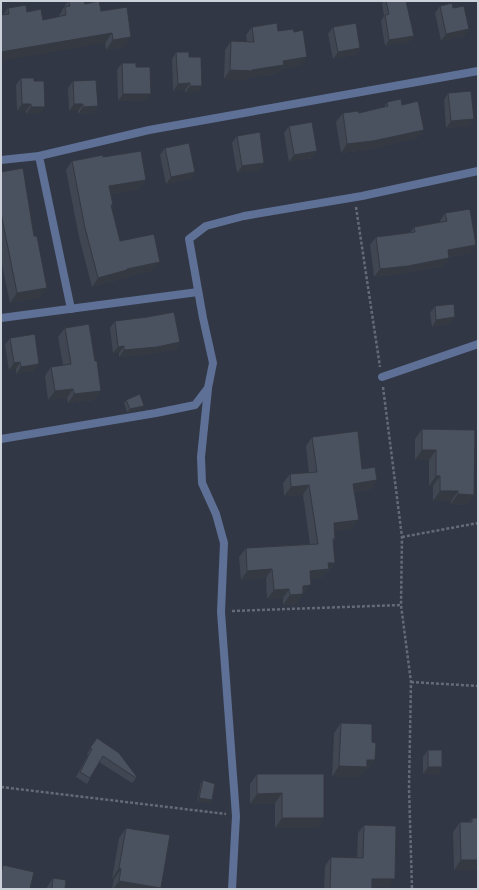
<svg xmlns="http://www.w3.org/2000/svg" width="479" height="890" viewBox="0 0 479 890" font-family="Spectral,serif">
	<rect width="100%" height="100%" fill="#313744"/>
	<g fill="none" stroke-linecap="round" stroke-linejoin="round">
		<g stroke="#656b76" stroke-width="2.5" stroke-dasharray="3 2" stroke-linecap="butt">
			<polyline points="356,207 380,367"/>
			<polyline points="383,387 402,537 401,605 411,682 409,788 412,889"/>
			<polyline points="402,537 478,523"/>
			<polyline points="232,611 401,605"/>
			<polyline points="411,682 478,686"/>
			<polyline points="1,787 226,814"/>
		</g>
		<g stroke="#5e7096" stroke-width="8">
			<polyline points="39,156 71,309"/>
			<polyline points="1,160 39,156 149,130 478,71"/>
			<polyline points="1,318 198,292"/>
			<polyline points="382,377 478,344"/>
			<polyline points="208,389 201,457 202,483 216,514 224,543 221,612 236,816 232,889"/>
			<polyline points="1,439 156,413 195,405 208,388 213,363 203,318 189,239 206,226 244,216 362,196 478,171"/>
		</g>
	</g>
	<g fill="#404652">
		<polygon points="68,1 84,1 85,4 101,11 124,47 106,50 105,43 3,15 8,8 27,12 43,20 58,17 62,11 62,10"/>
		<polygon points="383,1 406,1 414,36 410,42 385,46 381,21 384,16 382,4"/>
		<polygon points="440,6 453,8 465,36 441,41 435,13"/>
		<polygon points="252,27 278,31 302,65 281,69 278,74 247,78 246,80 224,79 225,50 231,41 247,42 246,35"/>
		<polygon points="333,27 360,48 355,55 333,59 328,34"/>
		<polygon points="176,52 189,57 202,86 197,93 185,93 185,90 173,91 172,59"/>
		<polygon points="122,63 136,67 146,101 118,101 117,70"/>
		<polygon points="21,78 34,81 45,107 40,114 26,114 26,111 17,111 16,85"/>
		<polygon points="73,81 98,106 93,113 78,114 78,111 69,111 68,88"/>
		<polygon points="448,93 474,119 469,126 446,128 444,100"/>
		<polygon points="387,102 402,105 418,138 367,150 341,153 336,122 343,113 359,113 384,107"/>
		<polygon points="289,126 317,151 312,158 289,162 284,133"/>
		<polygon points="237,136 264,163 259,170 237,173 232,143"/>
		<polygon points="165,148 195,172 190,179 166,184 160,155"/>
		<polygon points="103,157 146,180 140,189 111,194 113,205 111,207 120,241 153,271 122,278 121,279 92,287 79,237 66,170 72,161"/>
		<polygon points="1,172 40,298 10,303 1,260"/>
		<polygon points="445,213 471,253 449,257 444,266 402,274 374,277 370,245 376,237 410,233 414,227 440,222 440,221"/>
		<polygon points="435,306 455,317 450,324 432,327 430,313"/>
		<polygon points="115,321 180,342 176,349 152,354 119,357 119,353 113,353 110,328"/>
		<polygon points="65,328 94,400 68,403 67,398 48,400 45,376 51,367 63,365 58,337"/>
		<polygon points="10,338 34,371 16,374 16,369 9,370 5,345"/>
		<polygon points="126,400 142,409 127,412 124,403"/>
		<polygon points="422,429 474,495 467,505 451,504 451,501 433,501 433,486 429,486 429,460 415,460 415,439"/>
		<polygon points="312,437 362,469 377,480 371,489 355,492 352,529 334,531 335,539 333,542 335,563 328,572 327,572 322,578 310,579 304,594 303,594 297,604 283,605 283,598 267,599 266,578 241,580 239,557 246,548 310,544 303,495 284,496 283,483 290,474 309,473 306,446"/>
		<polygon points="341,723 372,742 375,760 368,770 365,770 360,777 332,777 334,733"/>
		<polygon points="97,738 137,777 132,783 99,762 87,784 76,777 88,755 87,754"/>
		<polygon points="428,750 442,767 438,774 423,774 423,757"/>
		<polygon points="257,774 324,818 317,828 275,828 275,803 250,804 250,784"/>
		<polygon points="203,780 212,800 210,804 197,801 201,783"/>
		<polygon points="472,818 478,870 454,870 453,832 460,822 469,822"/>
		<polygon points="364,825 389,887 372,887 372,889 324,889 325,866 331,857 357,858 358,833"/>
		<polygon points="126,828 160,889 112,889 114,879 112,879 119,838"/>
		<polygon points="53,878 65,889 47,889 47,887"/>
	</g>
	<g fill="#343942">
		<polygon points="469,29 465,36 441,41 446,34"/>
		<polygon points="112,33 105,43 1,61 1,52"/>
		<polygon points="414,36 410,42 385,46 389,40"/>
		<polygon points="131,37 124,47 106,50 113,40"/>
		<polygon points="360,48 355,55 333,59 338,52"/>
		<polygon points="307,57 302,65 281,69 278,74 247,78 246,80 224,79 230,70 252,70 283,61"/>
		<polygon points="190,83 185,90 173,91 178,84"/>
		<polygon points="190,86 202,86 197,93 185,93"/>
		<polygon points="123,94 151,94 146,101 118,101"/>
		<polygon points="22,104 31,104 26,111 17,111"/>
		<polygon points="74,104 83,104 78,111 69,111"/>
		<polygon points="98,106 93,113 78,114 83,107"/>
		<polygon points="31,107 45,107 40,114 26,114"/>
		<polygon points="474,119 469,126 446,128 451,121"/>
		<polygon points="424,130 418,138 367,150 341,153 347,144"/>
		<polygon points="317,151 312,158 289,162 294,155"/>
		<polygon points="264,163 259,170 237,173 242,166"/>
		<polygon points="195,172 190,179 166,184 171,177"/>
		<polygon points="146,180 140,189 103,195 109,186"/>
		<polygon points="476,245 471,253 442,258 448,250"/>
		<polygon points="449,258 444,266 402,274 374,277 380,269"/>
		<polygon points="160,262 153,271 122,278 121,279 92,287 98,278 127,269"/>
		<polygon points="47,288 40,298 10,303 17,293"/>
		<polygon points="455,317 450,324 432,327 436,320"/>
		<polygon points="180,342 176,349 152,354 119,357 124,350"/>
		<polygon points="124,346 119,353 113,353 118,347"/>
		<polygon points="20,362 16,369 9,370 14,363"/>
		<polygon points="39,364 34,371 16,374 21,367"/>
		<polygon points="73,389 67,398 48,400 55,391"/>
		<polygon points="101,391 94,400 68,403 74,394"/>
		<polygon points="144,406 142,409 127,412 130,409"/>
		<polygon points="422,450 436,450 429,460 415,460"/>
		<polygon points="436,476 440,476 433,486 429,486"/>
		<polygon points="377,480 371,489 347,493 353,484"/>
		<polygon points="309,485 303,495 284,496 291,487"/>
		<polygon points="440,491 458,491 451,501 433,501"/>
		<polygon points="458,494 474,495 467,505 451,504"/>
		<polygon points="359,520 352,529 327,532 334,523"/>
		<polygon points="328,563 335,563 328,572 327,572 322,578 303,580 310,571"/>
		<polygon points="272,569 266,578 241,580 247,571"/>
		<polygon points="311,585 304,594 296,595 303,586"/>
		<polygon points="289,589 283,598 267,599 274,590"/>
		<polygon points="303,594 297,604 283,605 290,595"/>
		<polygon points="367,760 375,760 368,770 365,770 360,777 332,777 339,766"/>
		<polygon points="428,767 442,767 438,774 423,774"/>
		<polygon points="282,793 275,803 250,804 257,794"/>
		<polygon points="199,798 212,800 210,804 197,801"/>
		<polygon points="282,818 324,818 317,828 275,828"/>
		<polygon points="461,860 478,860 478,870 454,870"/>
		<polygon points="119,868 121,869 114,879 112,879"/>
		<polygon points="372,879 395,879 389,887 366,887"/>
		<polygon points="119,881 161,888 160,889 113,889"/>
	</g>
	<g fill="#4a515f" stroke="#343942">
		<polygon points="69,1 84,1 85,4 99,1 101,11 127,7 131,37 113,40 112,33 1,52 1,15 9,14 8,8 26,5 27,12 41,9 43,20 66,15 65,7 70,6"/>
		<polygon points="386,1 406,1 414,36 389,40 385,15 389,14"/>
		<polygon points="452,3 453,8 464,6 469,29 446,34 440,6"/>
		<polygon points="277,23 278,31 293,29 294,32 303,30 307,57 283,61 284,65 252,70 252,71 230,70 231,41 254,42 252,27"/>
		<polygon points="356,23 360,48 338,52 333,27"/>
		<polygon points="176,52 189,52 189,57 201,57 202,86 190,86 190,83 178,84"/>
		<polygon points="122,63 136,63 136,67 150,67 151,94 123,94"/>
		<polygon points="21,78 34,78 34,81 44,81 45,107 31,107 31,104 22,104"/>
		<polygon points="96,80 98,106 83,107 83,104 74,104 73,81"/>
		<polygon points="471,91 474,119 451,121 448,93"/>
		<polygon points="401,99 402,105 418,101 424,130 373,141 347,144 343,113 358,111 359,113 388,106 387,102"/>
		<polygon points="312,122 317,151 294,155 289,126"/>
		<polygon points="260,132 264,163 242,166 237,136"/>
		<polygon points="189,143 195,172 171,177 165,148"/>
		<polygon points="141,151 146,180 109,186 113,205 111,205 120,241 154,234 160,262 127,269 127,270 98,278 85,228 72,161 103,155 103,157"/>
		<polygon points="23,168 34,236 37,236 47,288 17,293 1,213 1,172"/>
		<polygon points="470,209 476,245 448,250 449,258 408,266 380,269 376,237 415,232 414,227 447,221 445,213"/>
		<polygon points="454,304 455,317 436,320 435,306"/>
		<polygon points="174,312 180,342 157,347 124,350 124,346 118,347 115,321 147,317"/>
		<polygon points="89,324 95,361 97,361 101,391 74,394 73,389 55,391 51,367 71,364 65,328"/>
		<polygon points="35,334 39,364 21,367 20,362 14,363 10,338"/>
		<polygon points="140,394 144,406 130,409 126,400"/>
		<polygon points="422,429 475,430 474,495 458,494 458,491 440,491 440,476 436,476 436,450 422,450"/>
		<polygon points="358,431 362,469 375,467 377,480 353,484 359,520 334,523 335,539 333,539 335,563 328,563 329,569 310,571 311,585 303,586 303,594 290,595 289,589 274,590 272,569 247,571 246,548 318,544 309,485 291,487 290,474 317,472 312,437"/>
		<polygon points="341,723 372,724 372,742 376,743 375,760 367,760 367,767 339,766"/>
		<polygon points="97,738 119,753 137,777 136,778 103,756 90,778 80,772 92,749 90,748"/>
		<rect x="428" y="750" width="14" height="17"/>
		<polygon points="257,774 324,774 324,818 282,818 282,793 257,794"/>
		<polygon points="203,780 215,784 212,800 199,798"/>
		<polygon points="472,818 478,818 478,860 461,860 460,822 472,822"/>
		<polygon points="364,825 396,826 395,879 372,879 372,889 330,889 331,857 363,858"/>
		<polygon points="126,828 170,835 161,888 119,881 121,869 119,868"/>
		<polygon points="3,865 34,872 30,889 1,889 1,874"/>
		<polygon points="53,878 66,880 65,889 52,889"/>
	</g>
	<rect width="479" height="890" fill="none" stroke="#cdd1da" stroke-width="4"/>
</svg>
